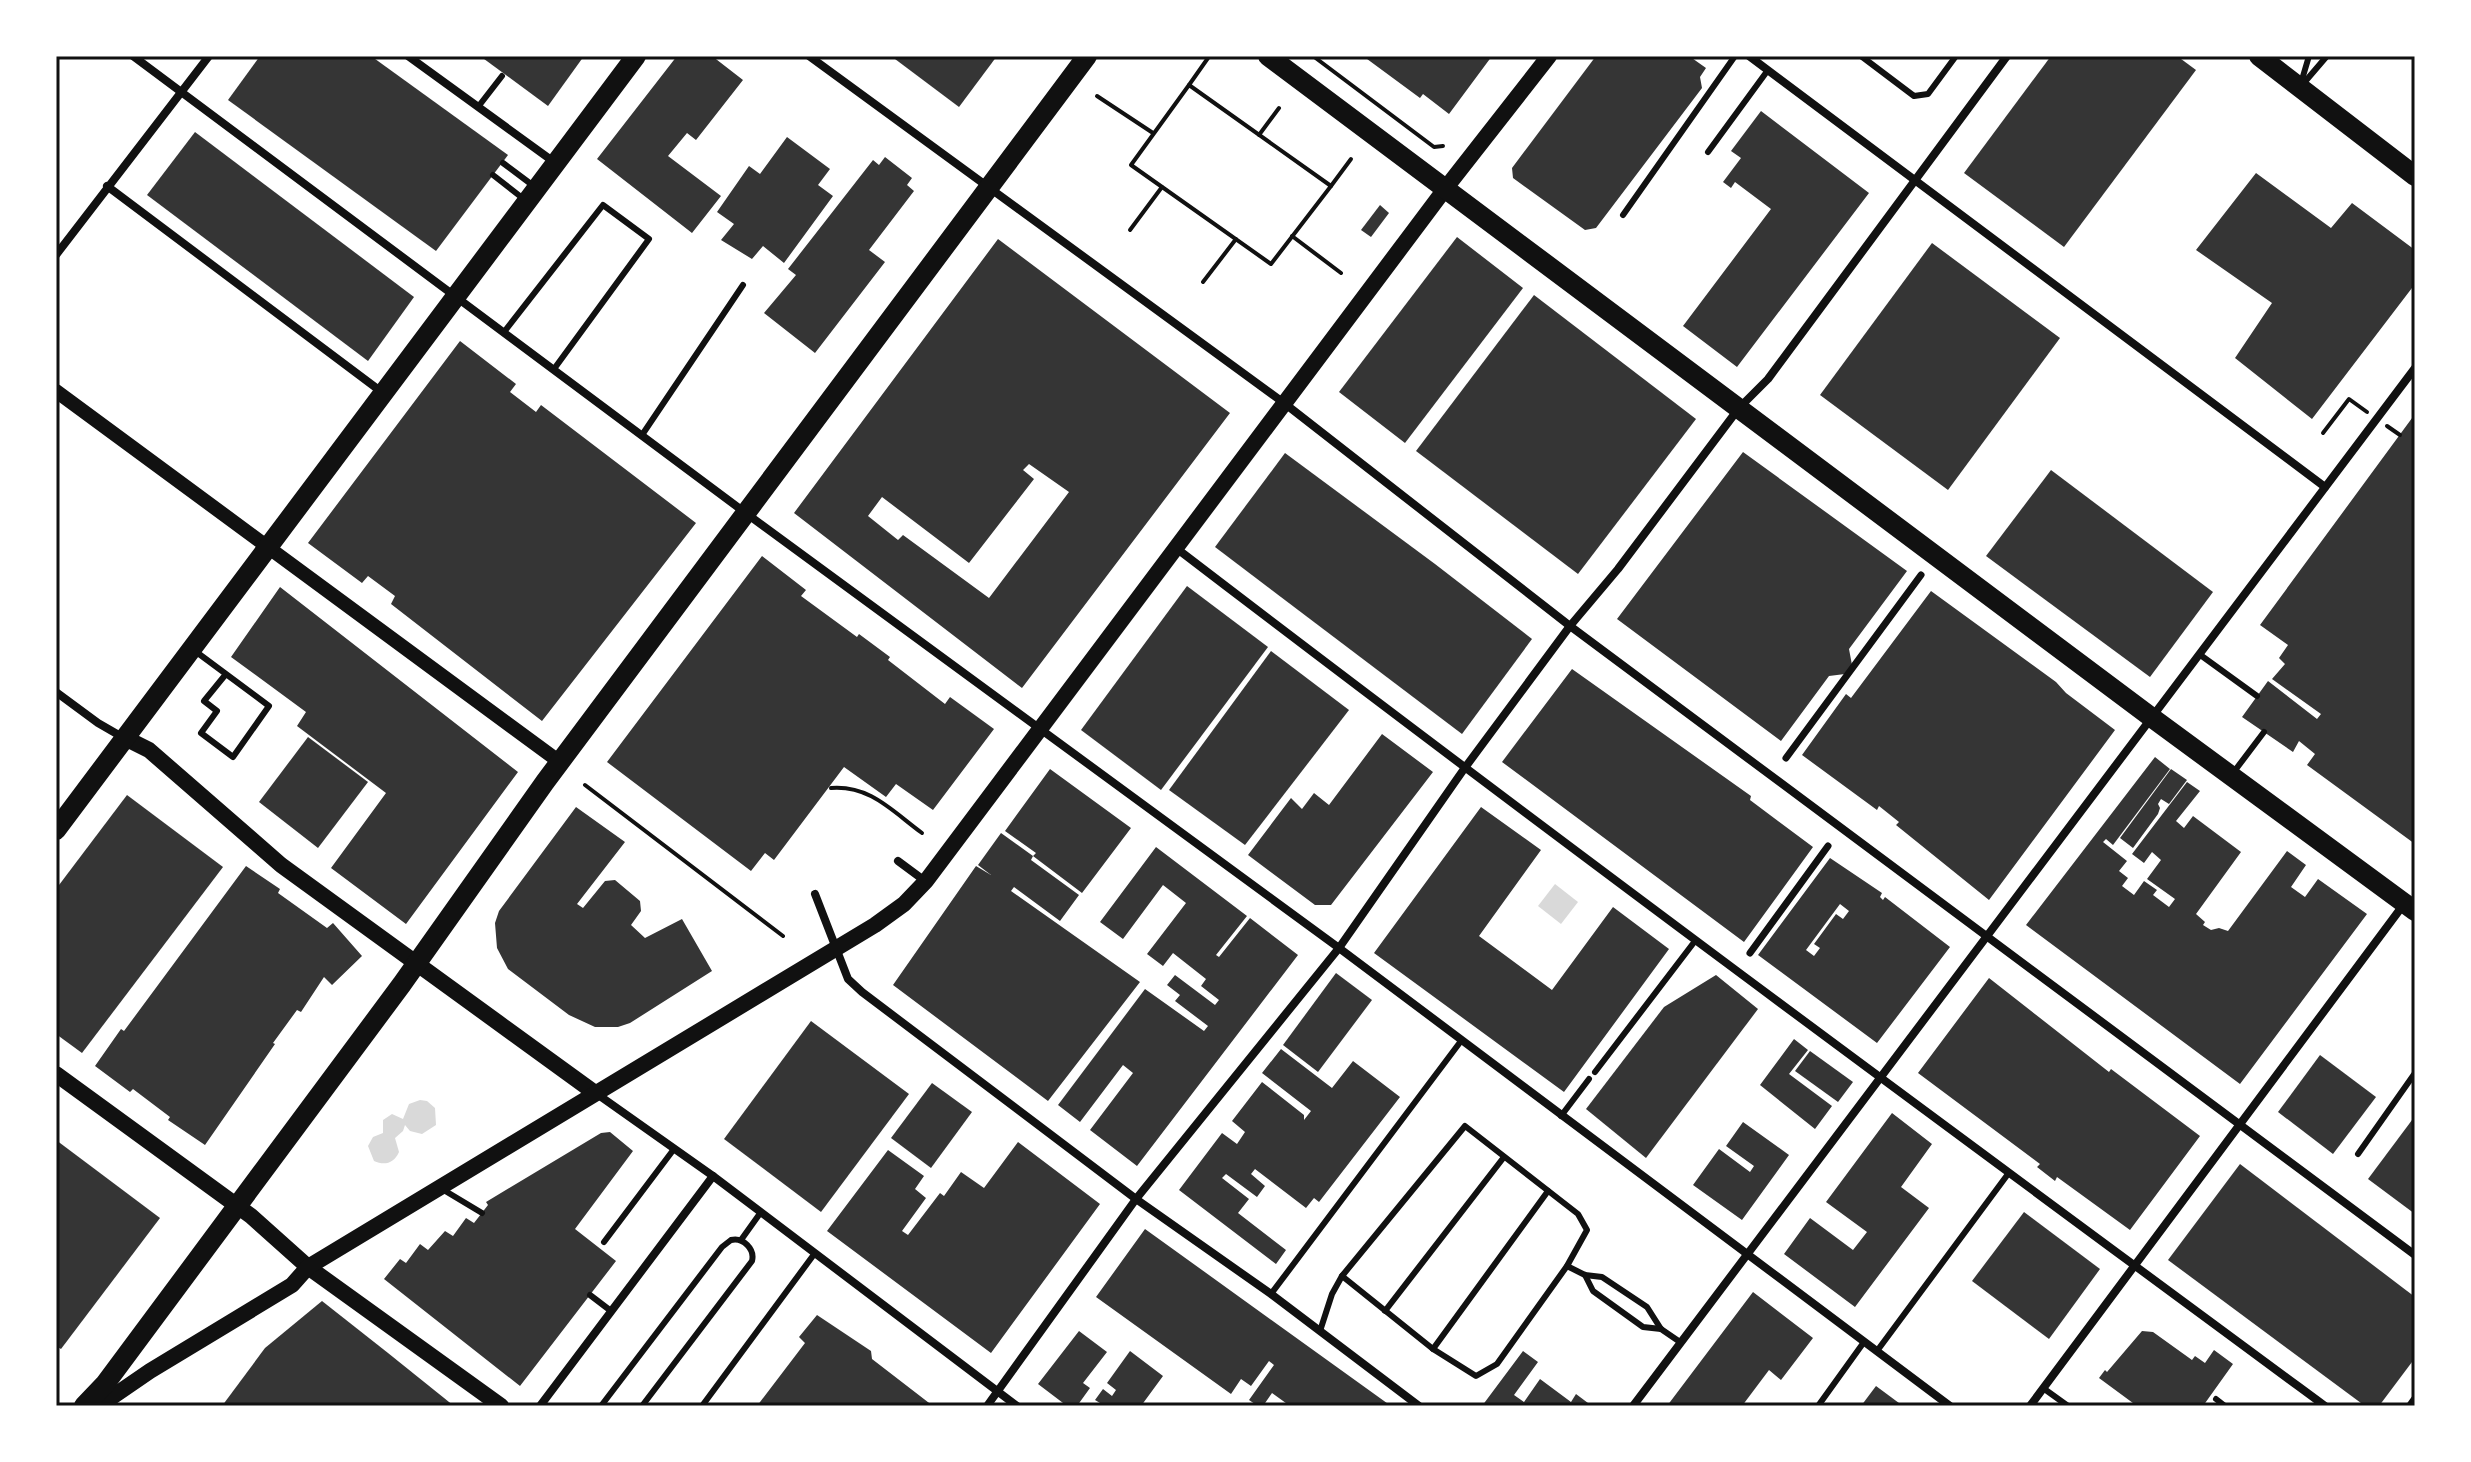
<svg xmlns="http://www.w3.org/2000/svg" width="2471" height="1462" viewBox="0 0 2471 1462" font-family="'Crimson Pro',serif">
	<rect width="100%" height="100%" fill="#fff"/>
	<g fill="#d9d9d9">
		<polygon points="1555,884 1578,902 1561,924 1538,906"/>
		<path d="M420,1100L427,1101L435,1108L436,1125L422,1134L410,1131L405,1125L403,1131L395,1138L399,1152C394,1163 385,1166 374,1161L368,1146L373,1137L383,1133V1120L392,1114L403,1119L409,1104Z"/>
	</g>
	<g fill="#353535" fill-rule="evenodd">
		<polygon points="260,56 371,56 508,155 436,251 228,100"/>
		<polygon points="480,56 584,56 548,106"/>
		<polygon points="677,56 712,56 743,80 696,140 687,133 668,156 721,196 692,233 597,159"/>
		<polygon points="891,56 997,56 959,107"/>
		<polygon points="1363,56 1492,56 1449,114 1423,94 1420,98"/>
		<polygon points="1596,56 1689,56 1706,68 1700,77 1702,88 1596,228 1585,230 1513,178 1512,168"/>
		<polygon points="2051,56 2177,56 2196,70 2064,247 1964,173"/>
		<polygon points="1761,111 1869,193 1737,367 1683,326 1771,209 1735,182 1731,188 1723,182 1741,158 1731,151"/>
		<polygon points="195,132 414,297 368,361 147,195"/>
		<polygon points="787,137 830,169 818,185 833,196 784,263 763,246 752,259 721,240 734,224 717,212 749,166 760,174"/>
		<polygon points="885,157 912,178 907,185 914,191 869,250 885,262 815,353 764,313 796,275 788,269 873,160 879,165"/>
		<polygon points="2256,173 2331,228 2352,203 2415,250 2415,284 2312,419 2235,358 2272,303 2196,250"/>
		<polygon points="1380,205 1389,213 1371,237 1361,230"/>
		<polygon points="1457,237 1523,288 1405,443 1339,392"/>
		<path d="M998,239L1230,413L1022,688L794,513ZM1029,464L1069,492L989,598L903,535L898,540L868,516L882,497L969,563L1034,479L1023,470Z"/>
		<polygon points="1932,243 2060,338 1948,490 1820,395"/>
		<polygon points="1534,295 1696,419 1578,574 1416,451"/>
		<polygon points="460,341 516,384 510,392 536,412 541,405 696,523 542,721 391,604 395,596 368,576 362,583 308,543"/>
		<polygon points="2415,414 2415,844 2307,765 2315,754 2299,741 2293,752 2242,717 2268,681 2317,719 2321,714 2272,679 2285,664 2279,658 2288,645 2260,625"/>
		<polygon points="1743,452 1907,571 1849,649 1852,665 1845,674 1829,676 1781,741 1617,619"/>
		<polygon points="1285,453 1435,564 1532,639 1462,734 1215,547"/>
		<polygon points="2051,470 2213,592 2150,677 1986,556"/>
		<polygon points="762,556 806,590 801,596 857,637 859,634 890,657 888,660 945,704 950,697 994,729 933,810 896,784 886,797 844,767 774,860 765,853 751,871 607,762"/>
		<polygon points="1187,586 1268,647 1161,790 1081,730"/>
		<polygon points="280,587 518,772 406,924 331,868 386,793 297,726 306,712 231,657"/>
		<polygon points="1931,591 2056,682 2066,693 2115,730 1989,900 1896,825 1899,822 1879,806 1877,810 1802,755 1846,694 1851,698"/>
		<polygon points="1271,651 1349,710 1245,845 1169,790"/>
		<polygon points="1572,669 1751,796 1750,800 1813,847 1744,942 1502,762"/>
		<polygon points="1382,734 1433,772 1331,905 1315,905 1248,855 1291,798 1302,809 1314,793 1329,805"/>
		<polygon points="308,737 368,782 318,848 259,802"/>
		<polygon points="2155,757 2170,769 2113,845 2106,839 2103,842 2127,861 2119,871 2128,878 2122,886 2134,895 2144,881 2157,890 2153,895 2169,907 2175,899 2147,879 2161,860 2152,852 2144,863 2132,854 2187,782 2200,791 2176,821 2184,828 2193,816 2241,852 2196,914 2205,922 2203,925 2211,930 2219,928 2228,931 2287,851 2306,865 2291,887 2305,897 2318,879 2367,914 2240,1084 2026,925"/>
		<polygon points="1050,769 1131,828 1082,893 1033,856 1036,853 1005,831"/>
		<polygon points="2171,769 2187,780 2169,804 2161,799 2158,804 2160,808 2158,814 2133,848 2120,838"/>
		<polygon points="127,795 223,867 82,1053 56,1034 56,889"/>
		<polygon points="576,807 625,842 577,904 583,908 605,881 615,880 640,901 641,911 631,925 645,938 682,919 712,971 630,1023 618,1027 595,1027 569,1015 508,969 497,948 495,923 499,911"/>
		<polygon points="1481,807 1541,850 1479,936 1552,990 1613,907 1669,949 1564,1092 1374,953"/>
		<polygon points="1001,833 1033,856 1031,860 1079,895 1060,921 1014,887 1011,891 1140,982 1048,1101 893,985 976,866 991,875 978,865"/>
		<polygon points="1156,847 1247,916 1216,955 1219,957 1250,918 1298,955 1137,1166 1090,1130 1133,1073 1123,1065 1080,1122 1058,1105 1145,989 1204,1031 1208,1026 1175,1001 1180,995 1167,985 1175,975 1215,1005 1219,1000 1201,986 1206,979 1173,953 1163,966 1147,954 1186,903 1163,885 1123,939 1100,922"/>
		<path d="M1830,858L1882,893L1880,897L1883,900L1885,897L1950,947L1877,1043L1758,955ZM1840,904L1849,911L1843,919L1836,914L1814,944L1820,948L1814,956L1806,950Z"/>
		<polygon points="246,866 280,889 278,893 327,928 333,923 362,956 332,985 324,977 301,1012 297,1010 273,1043 275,1044 205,1145 168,1120 170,1117 133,1089 130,1092 95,1066 121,1029 124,1031"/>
		<polygon points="1336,973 1372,1000 1318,1072 1283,1045"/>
		<polygon points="1716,975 1758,1009 1646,1158 1586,1109 1664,1007"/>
		<polygon points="1989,978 2109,1072 2111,1069 2200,1136 2130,1230 2057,1177 2055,1181 2037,1167 2040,1164 1918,1073"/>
		<polygon points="811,1021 909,1094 821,1212 724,1139"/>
		<polygon points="1794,1039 1808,1050 1789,1074 1832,1106 1815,1129 1760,1085"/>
		<polygon points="1281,1049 1332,1088 1353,1061 1400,1097 1319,1202 1314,1198 1306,1208 1255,1169 1251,1174 1265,1186 1257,1197 1226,1174 1222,1178 1249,1199 1238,1213 1286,1250 1276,1264 1179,1190 1222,1133 1237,1144 1245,1132 1232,1121 1262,1082 1304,1115 1304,1120 1311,1111 1262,1073"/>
		<polygon points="1810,1051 1853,1082 1838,1102 1795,1071"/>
		<polygon points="2320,1055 2376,1097 2333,1154 2278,1112"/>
		<polygon points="932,1083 972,1112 931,1168 891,1138"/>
		<polygon points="1892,1113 1932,1144 1901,1187 1929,1208 1855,1307 1784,1254 1810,1218 1853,1250 1867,1232 1826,1202"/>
		<polygon points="2415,1116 2415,1214 2368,1179"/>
		<polygon points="1743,1122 1789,1155 1742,1220 1693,1185 1719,1149 1750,1172 1754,1166 1726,1146"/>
		<polygon points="610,1132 633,1151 575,1229 616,1261 520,1386 384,1279 400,1259 406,1263 420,1244 428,1250 445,1231 453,1236 466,1218 474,1223 488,1205 486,1202 601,1133"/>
		<polygon points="56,1140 160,1218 61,1349 56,1346"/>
		<polygon points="1018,1142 1100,1204 991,1353 827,1231 888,1150 924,1176 915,1189 926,1198 902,1231 908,1235 940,1193 944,1196 961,1172 984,1188"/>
		<polygon points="2240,1164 2415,1297 2415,1358 2379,1406 2365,1406 2168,1260"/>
		<polygon points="2024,1212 2100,1269 2049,1339 1972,1281"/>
		<polygon points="1145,1229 1391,1406 1290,1406 1272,1393 1263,1406 1258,1406 1249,1400 1274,1365 1269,1361 1251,1386 1241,1379 1231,1394 1096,1297"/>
		<polygon points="1753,1292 1813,1338 1781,1380 1769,1370 1742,1406 1667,1406"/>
		<polygon points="322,1301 388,1353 454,1406 222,1406 265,1348"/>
		<polygon points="817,1315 871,1351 872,1359 933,1406 757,1406 805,1343 799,1337"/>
		<polygon points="1079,1331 1107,1352 1083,1383 1090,1388 1077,1406 1067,1406 1038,1384"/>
		<polygon points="2142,1331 2153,1332 2192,1360 2195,1356 2205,1363 2214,1350 2233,1364 2203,1406 2137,1406 2099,1378 2105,1370 2107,1372"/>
		<polygon points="1130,1351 1163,1376 1141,1406 1098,1406 1100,1403 1095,1400 1103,1389 1112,1396 1116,1390 1107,1383"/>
		<polygon points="1523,1351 1538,1362 1514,1395 1524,1402 1540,1379 1571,1402 1576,1394 1592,1406 1482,1406"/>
		<polygon points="1876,1386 1903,1406 1861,1406"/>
	</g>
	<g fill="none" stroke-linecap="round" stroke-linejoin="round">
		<g stroke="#111" stroke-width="4">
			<polyline points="1313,56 1434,147 1443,146"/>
			<polygon points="1189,85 1331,186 1271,264 1131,165"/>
			<polyline points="1189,85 1208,58"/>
			<polyline points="1097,96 1153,133"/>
			<polyline points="1259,135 1279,108"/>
			<polyline points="1331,186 1351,159"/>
			<polyline points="1130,230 1162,187"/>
			<polyline points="1292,236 1341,273"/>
			<polyline points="1203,282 1236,239"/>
			<polyline points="2387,426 2400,435"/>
			<polyline points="2323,433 2349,399 2367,412"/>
			<polyline points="585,785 783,936"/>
			<path d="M831,788C870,785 892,811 922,833"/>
		</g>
		<g stroke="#111" stroke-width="6">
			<polyline points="1861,56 1914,96 1928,94 1956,56"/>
			<polyline points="2301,83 2309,56"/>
			<polyline points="2303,84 2327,56"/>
			<polyline points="478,107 502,76"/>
			<polyline points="1708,152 1768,70"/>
			<polyline points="503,163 535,187"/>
			<polyline points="493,175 525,200"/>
			<polyline points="1623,215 1735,56"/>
			<polyline points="504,332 603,205 649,239 554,369"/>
			<polyline points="642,435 743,285"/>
			<polyline points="195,651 269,706 233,757 201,733 217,711 204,701 226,674"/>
			<polyline points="2199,654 2257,696"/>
			<polyline points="2233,773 2264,732"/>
			<polyline points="1595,1072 1695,941"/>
			<polyline points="1561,1116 1589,1079"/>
			<polygon points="1465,1126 1578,1214 1587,1230 1567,1266 1497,1364 1476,1376 1433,1349 1342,1276"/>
			<polyline points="2358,1154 2415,1073"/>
			<polyline points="442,1189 482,1213"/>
			<polyline points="741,1240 761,1212"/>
			<polyline points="604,1242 674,1149"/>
			<polyline points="1567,1266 1585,1275 1602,1277 1647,1307 1661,1329 1680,1342"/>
			<polyline points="1585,1275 1593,1291 1643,1327 1661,1329"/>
			<polyline points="1271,1294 1461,1041"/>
			<polyline points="590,1295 611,1311"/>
			<polyline points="1385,1311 1504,1157"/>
			<polyline points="1320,1331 1332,1294 1342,1276"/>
			<polyline points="1433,1349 1548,1191"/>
			<polyline points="1877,1351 2008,1174"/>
			<polyline points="2043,1388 2068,1406"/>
			<polyline points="2216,1399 2225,1406"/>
			<path d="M601,1406L722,1247L731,1240C743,1237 755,1249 752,1261L642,1406"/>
			<polyline points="702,1406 815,1253"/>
			<polyline points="1818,1406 1864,1342"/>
		</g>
		<g stroke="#111" stroke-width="7">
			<polyline points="1786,758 1921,575"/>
			<polyline points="1750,953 1828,846"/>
		</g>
		<g stroke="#111" stroke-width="8">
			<polyline points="133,56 747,514 1339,948 1950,1406"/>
			<polyline points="408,56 554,162"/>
			<polyline points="809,56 1284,403 1570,626 2415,1255"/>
			<polyline points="1749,56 2325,487"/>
			<polyline points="107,186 383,393"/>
			<polyline points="56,255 209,56"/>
			<path d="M1176,548C1556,839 1940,1122 2325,1406"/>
			<polyline points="56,692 98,723 124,738"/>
			<polyline points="898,861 925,881"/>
			<polyline points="815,894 848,979 862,992 1136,1199 1271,1294 1419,1406"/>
			<polyline points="597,1094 713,1176 1017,1406"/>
			<polyline points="540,1406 713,1176"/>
			<polyline points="987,1406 1136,1199 1339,948 1464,769 1570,626 1618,569 1739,408 1768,379 2007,56"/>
			<polyline points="1633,1406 2415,368"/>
			<polyline points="2030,1406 2404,904"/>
			<polyline points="2410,1406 2415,1399"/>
		</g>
		<polyline stroke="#111" stroke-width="14" points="56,391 561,763"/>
		<g stroke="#111" stroke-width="16">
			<polyline points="125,738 149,750 281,865 595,1093"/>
			<polyline points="56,1074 251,1216 308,1267 501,1406"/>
			<polyline points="99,1406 150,1371 292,1285 308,1267 875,925 904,904 926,881 1445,189 1549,56"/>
		</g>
		<g stroke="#111" stroke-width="20">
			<polyline points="1268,56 2151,717 2415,911"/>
			<polyline points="2259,56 2415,176"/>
			<polyline points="56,830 636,56"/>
			<polyline points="84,1406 105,1384 402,984 545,782 1087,56"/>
		</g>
	</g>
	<rect width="2471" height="1462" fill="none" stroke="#ffffff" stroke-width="116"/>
	<rect x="58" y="58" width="2355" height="1346" fill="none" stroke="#111" stroke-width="3"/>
</svg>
